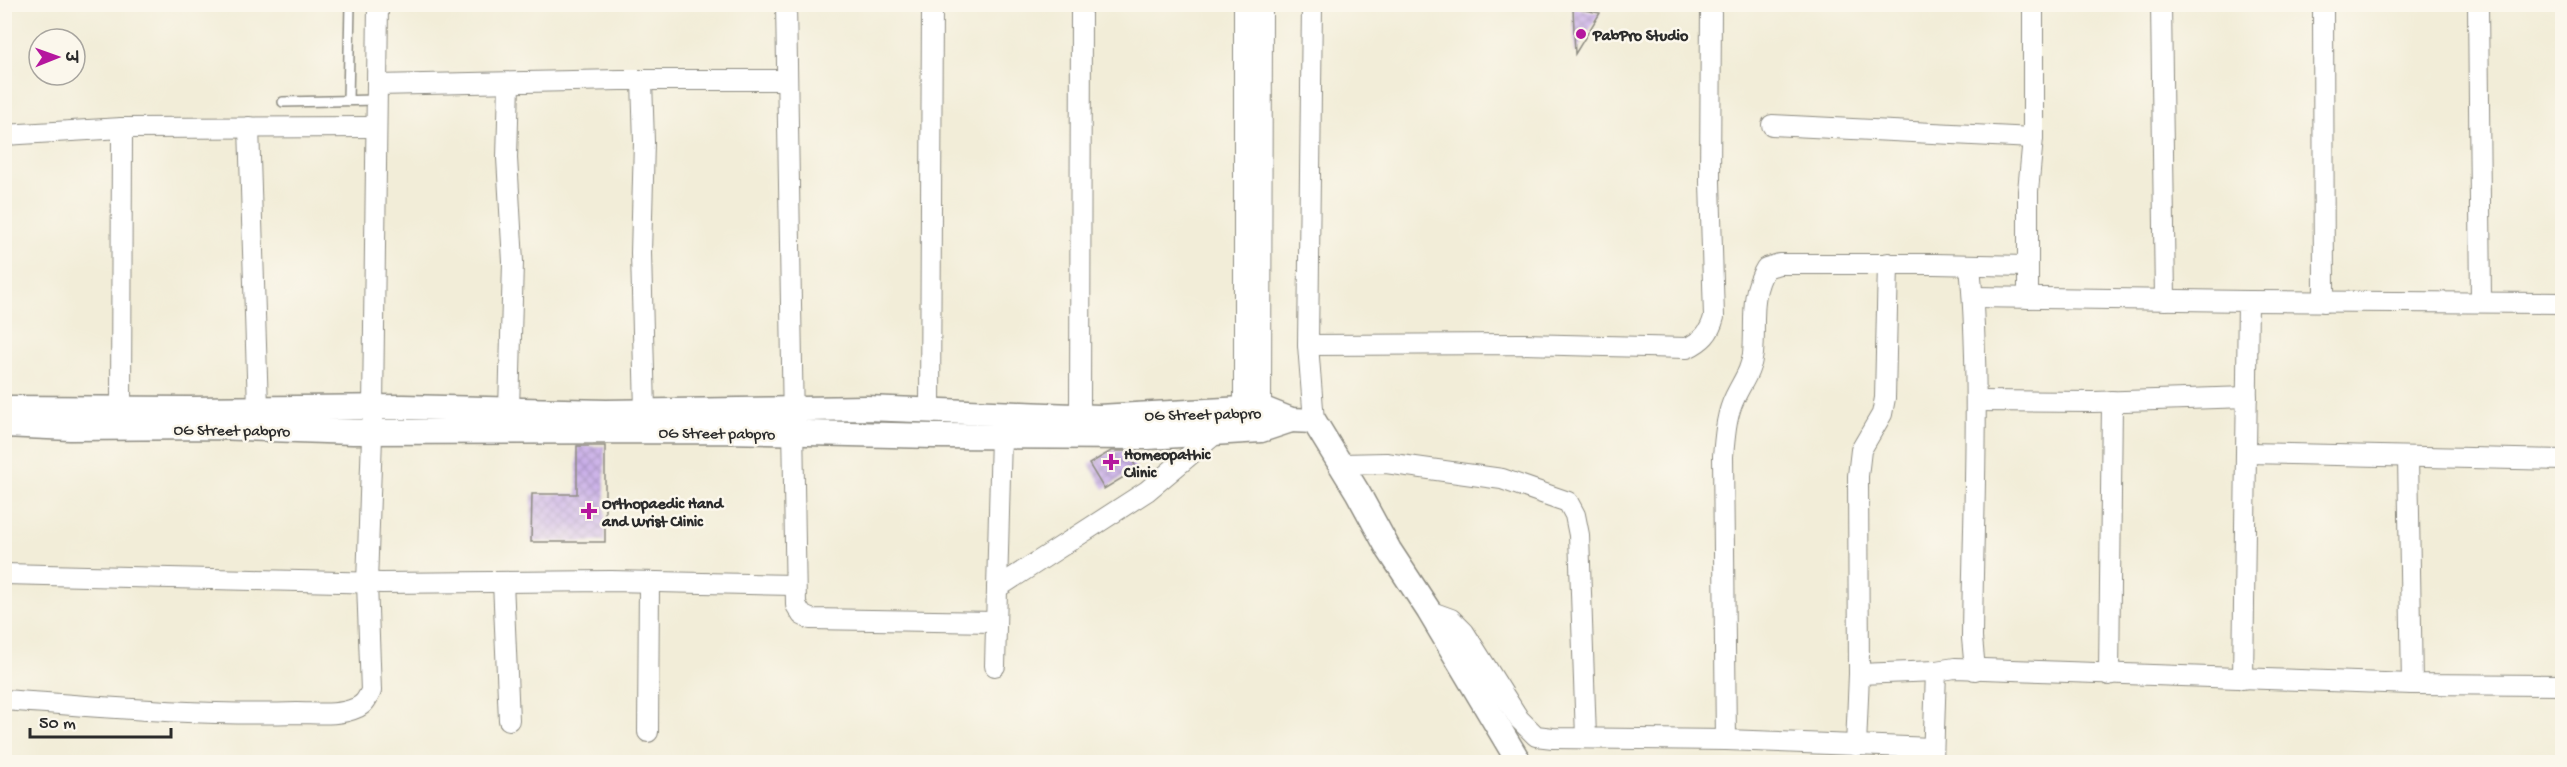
<svg xmlns="http://www.w3.org/2000/svg" width="2567" height="767" viewBox="0 0 2567 767" font-family="'Gochi Hand','Playpen Sans Deva',sans-serif">
	<defs>
		<pattern id="building-cross-hatch" width="8" height="8" patternUnits="userSpaceOnUse" patternTransform="scale(1.5)"><rect width="8" height="8" fill="#c4a7e8"/><path d="M0 0l8 8M0 8l8-8" fill="none" stroke="#9f88bc"/></pattern>
	</defs>
	<rect width="100%" height="100%" fill="#fbf7ec"/>
	<filter id="ink" filterUnits="userSpaceOnUse"><feTurbulence type="fractalNoise" baseFrequency=".0167" numOctaves="2"/><feDisplacementMap in="SourceGraphic" scale="12" xChannelSelector="R" yChannelSelector="G"/><feConvolveMatrix kernelMatrix="1 2 1 2 8 2 1 2 1" color-interpolation-filters="sRGB"/></filter>
	<filter id="wash" filterUnits="userSpaceOnUse"><feTurbulence type="fractalNoise" baseFrequency=".008" numOctaves="4" result="noise"/><feDisplacementMap in="SourceGraphic" scale="24" xChannelSelector="R" yChannelSelector="G"/><feGaussianBlur stdDeviation="1.35" result="paint"/><feColorMatrix in="noise" values="0 0 0 0 0 0 0 0 0 0 0 0 0 0 0 0 0 1.4 0 .05"/><feComposite in="paint" operator="in"/></filter>
	<g filter="url(#wash)">
		<rect width="100%" height="100%" fill="#f2edd8"/>
		<g id="blocks">
			<g fill="url(#building-cross-hatch)">
				<polygon points="1573,8 1600,13 1575,54"/>
				<polygon points="577,446 605,446 605,542 531,542 532,494 577,494"/>
				<polygon points="1111,451 1127,451 1137,469 1104,489 1089,464"/>
			</g>
		</g>
	</g>
	<g filter="url(#ink)">
		<use href="#blocks" fill-opacity="0" stroke="#8e8c82" stroke-width="1.5"/>
		<g fill="none" stroke-linecap="round" stroke-linejoin="round">
			<g stroke="#8e8c82" stroke-width="12">
				<g id="service">
					<polyline points="348,100 350,4"/>
					<polyline points="283,102 377,100"/>
				</g>
			</g>
			<g stroke="#8e8c82" stroke-width="22">
				<g id="minor">
					<polyline points="786,4 796,605 802,615 810,619 996,622"/>
					<polyline points="1312,4 1308,345 1314,421"/>
					<polyline points="2161,4 2165,300"/>
					<polyline points="2323,4 2324,302"/>
					<polyline points="2478,4 2481,302"/>
					<polyline points="642,81 644,142 641,253 645,411"/>
					<polyline points="377,85 620,80 787,80"/>
					<polyline points="1772,125 2033,138"/>
					<polyline points="249,127 258,407"/>
					<polyline points="4,135 122,128"/>
					<path d="M1970,265C1981,389 1973,514 1972,638L1975,670"/>
					<polyline points="1973,297 2248,301 2243,679"/>
					<polyline points="2028,298 2028,191 2033,138 2033,4"/>
					<polyline points="2248,301 2562,303"/>
					<path d="M1308,345L1523,344L1687,348C1702,341 1710,333 1714,317L1710,182L1711,4"/>
					<polyline points="1976,401 2094,402 2247,397"/>
					<polyline points="1261,408 1262,4"/>
					<polyline points="121,409 122,128 376,127"/>
					<polyline points="509,410 513,262 507,158 509,83"/>
					<polyline points="930,410 932,4"/>
					<polyline points="1244,410 1244,4"/>
					<polyline points="1080,416 1081,4"/>
					<polyline points="2247,453 2562,460"/>
					<polyline points="2408,457 2412,684"/>
					<polyline points="1341,464 1386,463 1502,479 1568,502 1575,515 1579,535 1586,738"/>
					<polyline points="4,574 382,583 611,581 795,585"/>
					<polyline points="503,582 509,720"/>
					<polyline points="997,588 1147,491 1215,434"/>
					<polyline points="1429,611 1451,619 1464,632 1519,719 1536,736 1553,738 1726,740 1933,748"/>
					<polyline points="995,666 1001,436"/>
					<polyline points="1859,674 1936,671"/>
					<polyline points="2109,675 2112,401"/>
					<path d="M4,700C101,707 201,716 297,713C316,713 339,716 356,708C364,705 367,699 371,691L367,583L373,407L378,4"/>
					<polyline points="648,732 649,582"/>
					<path d="M1726,740L1723,456C1725,436 1726,415 1735,397C1742,382 1751,371 1753,354C1756,323 1749,295 1766,268L1779,264H1934L2027,266"/>
					<polyline points="1856,746 1859,674 1858,476 1861,450 1882,414 1885,398 1888,263"/>
					<polyline points="1933,762 1936,671 1955,668 2412,684 2562,685"/>
				</g>
			</g>
			<g stroke="#8e8c82" stroke-width="27">
				<g id="tertiary">
					<polyline points="4,408 189,409 403,407 606,412 866,408 1099,417 1261,408 1291,420 1314,421 1358,493 1389,550 1429,611 1519,762"/>
					<polyline points="4,425 70,428 216,427 353,432 726,431 934,436 1148,437 1261,430 1291,420"/>
				</g>
			</g>
			<use href="#service" stroke="#fff" stroke-width="9"/>
			<use href="#minor" stroke="#fff" stroke-width="20"/>
			<use href="#tertiary" stroke="#fff" stroke-width="24"/>
		</g>
	</g>
	<g fill="#b5179e" stroke="#fbf7ec" stroke-width="2">
		<circle cx="1581" cy="34" r="6"/>
		<path d="M1108 453h6v6h6v6h-6v6h-6v-6h-6v-6h6z"/>
		<path d="M586 502h6v6h6v6h-6v6h-6v-6h-6v-6h6z"/>
	</g>
	<g text-anchor="middle" stroke-width="5" stroke-linejoin="round" paint-order="stroke">
		<g font-size="16" font-weight="bold" fill="#2b2b2b" stroke="#fbf7ec" text-anchor="start">
			<text x="1593" y="40">PabPro Studio</text>
			<text x="1124" y="459">Homeopathic<tspan x="1124" dy="18">Clinic</tspan></text>
			<text x="602" y="508">Orthopaedic Hand<tspan x="602" dy="18">and Wrist Clinic</tspan></text>
		</g>
		<g font-size="16" fill="#2b2b2b" stroke="#fbf7ec">
			<text transform="translate(1203 413) rotate(-1)" y="6">OG Street pabpro</text>
			<text transform="translate(232 429) rotate(1)" y="6">OG Street pabpro</text>
			<text transform="translate(717 432) rotate(1)" y="6">OG Street pabpro</text>
		</g>
	</g>
	<rect width="2567" height="767" fill="none" stroke="#fbf7ec" stroke-width="24"/>
	<g transform="translate(57 57) rotate(89)"><circle r="28" fill="#fbf7ec" stroke="#a8a59f" stroke-width="1.5"/>
	<path d="M0-4.5L10 22L0 15L-10 22Z" fill="#b5179e"/>
	<text y="-9" font-size="16" font-weight="bold" text-anchor="middle" fill="#2b2b2b">उ</text>
	</g>
	<path d="M30 728v9h141v-9" fill="none" stroke="#2b2b2b" stroke-width="3"/>
	<text x="39" y="728" font-size="18" fill="#2b2b2b" stroke="#fbf7ec" stroke-width="4.5" paint-order="stroke">50 m</text>
</svg>
